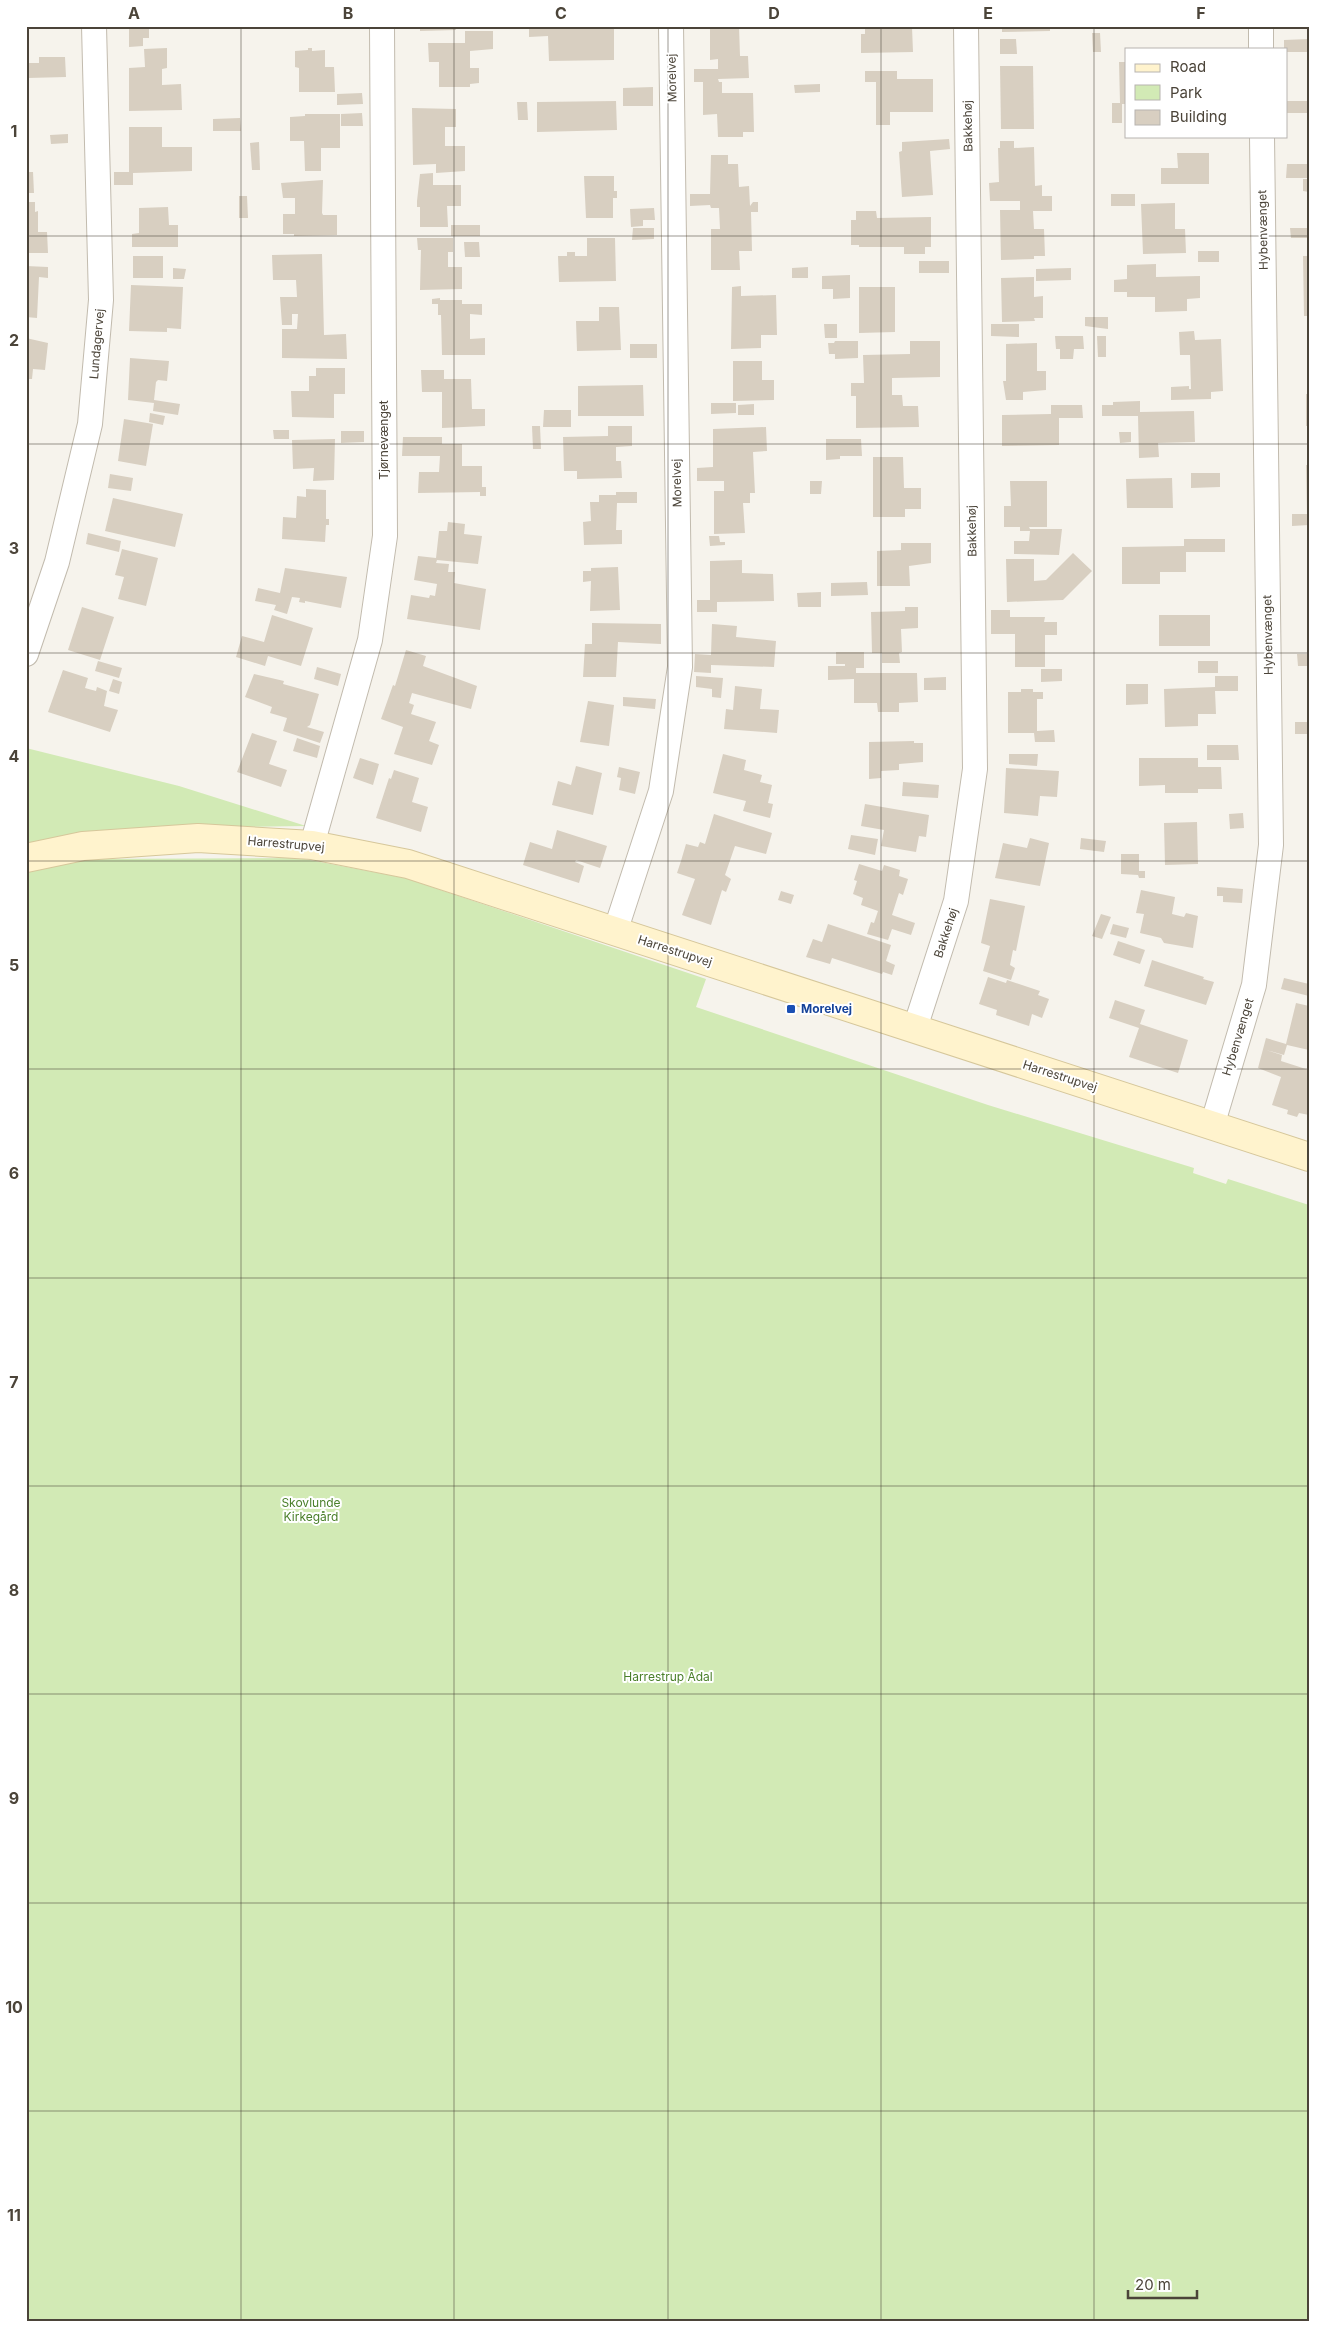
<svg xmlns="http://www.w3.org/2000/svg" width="1335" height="2347" viewBox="0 0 1335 2347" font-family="Inter,sans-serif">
	<rect width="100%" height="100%" fill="#f6f3ec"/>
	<g fill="#d2eab5">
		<polygon points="26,748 179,786 306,826 166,828 26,845"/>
		<polygon points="299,858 405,878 706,979 696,1007 988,1105 1194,1168 1193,1173 1226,1184 1228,1179 1309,1205 1309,2321 26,2321 26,871 84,859"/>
	</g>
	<g fill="#d8cfc1">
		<polygon points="129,26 149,26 149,38 143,38 143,46 129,47"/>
		<polygon points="456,26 456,30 420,31 420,27"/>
		<polygon points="529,26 614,26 614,60 549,61 548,36 529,37"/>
		<polygon points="710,26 739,26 740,56 748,56 749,78 718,79 719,82 722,82 722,93 753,93 754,132 743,132 743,137 718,137 717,114 703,115 703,82 694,82 694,69 718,69 718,59 710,60"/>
		<polygon points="865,26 912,27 913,52 861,53 861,34 865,34"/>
		<polygon points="1002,26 1050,26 1050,31 1002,32"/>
		<rect x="1117" y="26" width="48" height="2"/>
		<polygon points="465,31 493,31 493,49 470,51 470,68 479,68 479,83 470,84 470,87 439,87 439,62 429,62 428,43 465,43"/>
		<polygon points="1092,33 1100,33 1101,52 1093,52"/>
		<polygon points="1000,39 1016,39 1017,54 1000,54"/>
		<polygon points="1309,39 1309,52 1286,52 1286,49 1284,49 1284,40"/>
		<polygon points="167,48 167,68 162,69 162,85 181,84 182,110 129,111 129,68 145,67 144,49"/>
		<polygon points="308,48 312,48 312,51 325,50 325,67 334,67 335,92 299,92 299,68 295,67 295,51 308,50"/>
		<polygon points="39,57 65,57 66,77 28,78 28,63 39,63"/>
		<polygon points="1119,62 1126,62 1126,104 1122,104 1122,123 1112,123 1112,103 1120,103"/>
		<polygon points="1000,66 1033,66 1034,129 1001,129"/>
		<polygon points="865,71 897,71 897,79 933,79 933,112 890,112 890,125 876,125 876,82 865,82"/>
		<polygon points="820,84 820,92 795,93 794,85"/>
		<polygon points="653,87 653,106 623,106 623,88"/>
		<polygon points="362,93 363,104 337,105 337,94"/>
		<polygon points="616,101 617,130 537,132 537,102"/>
		<rect x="1286" y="101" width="23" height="12"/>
		<polygon points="517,102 527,102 528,120 518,120"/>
		<polygon points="412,108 456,109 456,127 445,127 445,146 465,146 465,171 436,173 436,164 413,165"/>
		<polygon points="362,113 363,126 341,126 341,114"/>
		<polygon points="305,114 340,114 340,148 321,148 321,171 305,171 304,141 290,141 290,117 305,116"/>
		<polygon points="240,118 241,131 213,131 213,119"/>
		<polygon points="129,127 162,127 162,147 192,147 192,171 133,173 133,185 114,185 114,172 129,172"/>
		<polygon points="68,134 68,143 51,144 50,135"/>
		<polygon points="949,139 950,149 930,151 933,195 902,197 899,152 902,151 902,142"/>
		<polygon points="1000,141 1014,141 1014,148 1034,147 1035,186 1042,185 1042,196 1052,196 1052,211 1033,211 1034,229 1044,229 1045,256 1034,256 1034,259 1001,260 1000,210 1020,210 1020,201 990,201 989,183 999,182 998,148 1000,148"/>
		<polygon points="259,142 260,170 252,170 250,143"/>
		<polygon points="1177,153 1209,153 1209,184 1161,184 1161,168 1178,168"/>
		<polygon points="711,155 728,155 728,164 738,164 739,187 749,186 750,206 753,202 758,202 758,212 751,212 752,251 739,251 740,270 711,270 711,229 720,229 719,208 711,208 710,205 690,206 690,194 710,194"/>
		<polygon points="1287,164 1309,164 1309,178 1286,178"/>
		<polygon points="26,172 33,172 34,193 26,193"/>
		<polygon points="433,173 433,185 461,185 461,206 447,206 448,227 420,227 420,207 417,207 417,201 420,174"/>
		<polygon points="584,176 614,176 614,191 617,191 617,198 613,198 613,218 586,218"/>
		<polygon points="1303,179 1309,179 1309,192 1303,191"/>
		<polygon points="323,180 322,213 323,215 337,215 337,235 294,236 294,234 283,234 283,214 295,214 295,198 283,198 281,183"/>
		<rect x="1111" y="194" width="24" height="12"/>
		<polygon points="239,196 247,196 248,218 239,218"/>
		<polygon points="26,202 35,202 35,212 38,211 38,232 47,232 48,253 26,253"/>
		<polygon points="1175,203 1175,229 1185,229 1186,253 1143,254 1141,204"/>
		<polygon points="168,207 169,225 178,225 178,247 132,247 132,234 139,233 139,208"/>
		<polygon points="654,208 655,220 643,220 643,226 631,227 630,209"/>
		<polygon points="856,211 876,211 877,218 931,217 931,247 925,247 925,254 904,254 904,247 859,247 859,245 851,245 851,220 856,220"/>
		<rect x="451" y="225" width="29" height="11"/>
		<polygon points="633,228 654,228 654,239 632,240"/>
		<polygon points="1290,228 1307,228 1307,238 1291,238"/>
		<polygon points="417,238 453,238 453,252 448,252 448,267 462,267 462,289 420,290 421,250 418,250"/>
		<polygon points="587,238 615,238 616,281 559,282 558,256 567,256 567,252 575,252 575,256 587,256"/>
		<polygon points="464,242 479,242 480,257 465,257"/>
		<rect x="1198" y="251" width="21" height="11"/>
		<polygon points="322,254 324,335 346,334 347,359 282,358 282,329 297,329 298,314 292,314 292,325 282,325 280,297 297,297 296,280 273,280 272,255"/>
		<rect x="133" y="256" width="30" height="22"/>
		<polygon points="1303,256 1309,256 1309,316 1304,316"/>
		<rect x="919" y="261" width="30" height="12"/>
		<polygon points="1156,264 1156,277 1200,276 1200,298 1187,299 1187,311 1155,312 1155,297 1127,297 1127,292 1114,292 1114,280 1127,279 1127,265"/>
		<polygon points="26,266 48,267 48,278 39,277 37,318 26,317"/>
		<polygon points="808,267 808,278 792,278 792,268"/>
		<polygon points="173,268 186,269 184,279 173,279"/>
		<polygon points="1071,268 1071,280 1036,281 1036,269"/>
		<polygon points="850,275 850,298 833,299 833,289 822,289 822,276"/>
		<polygon points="1034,277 1034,297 1043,296 1043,318 1034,318 1035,321 1002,322 1001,278"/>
		<polygon points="131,285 183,287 181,329 167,328 167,332 129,331"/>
		<polygon points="741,286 741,296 776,295 777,335 761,335 761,348 731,349 732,287"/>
		<polygon points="859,287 895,287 895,332 859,333"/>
		<polygon points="440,298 440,300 462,300 462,304 482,304 482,315 470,314 470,339 485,338 485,355 442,355 441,315 438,315 438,304 432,304 432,299"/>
		<polygon points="599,307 619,307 621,350 577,351 576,321 599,321"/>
		<polygon points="1085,317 1108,317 1108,329 1085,326"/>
		<polygon points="824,324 837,324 837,338 825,338"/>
		<polygon points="991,324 1019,324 1019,337 991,336"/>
		<polygon points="1194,331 1195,340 1221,339 1223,391 1211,392 1211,399 1171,400 1171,387 1189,386 1189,389 1191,389 1190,355 1180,355 1179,332"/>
		<polygon points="1055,336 1083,336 1084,349 1074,349 1073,359 1060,359 1060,349 1056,349"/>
		<polygon points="1097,336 1106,336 1106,357 1098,357"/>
		<polygon points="26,338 48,343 45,370 33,369 32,379 26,379"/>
		<polygon points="835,341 858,341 858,358 835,359 835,354 829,354 828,343 834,343"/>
		<polygon points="910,341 940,341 940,377 892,378 892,395 902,395 903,406 918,406 919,427 856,428 856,396 851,396 851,383 864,383 863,355 910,354"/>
		<polygon points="1037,343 1037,371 1046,371 1046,390 1023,392 1023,400 1006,400 1003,381 1006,381 1006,344"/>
		<rect x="630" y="344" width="27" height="14"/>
		<polygon points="130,358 169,361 167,381 158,380 156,382 154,400 180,404 178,415 153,411 154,403 128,400"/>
		<polygon points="733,361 762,361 762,380 774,380 774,400 733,401"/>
		<polygon points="316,368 345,368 345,394 334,394 334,418 292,417 291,391 309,391 309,376 316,376"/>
		<polygon points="421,370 444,370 444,379 471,379 472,409 485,409 485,426 442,428 442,392 422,392"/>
		<polygon points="643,385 644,416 578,416 578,386"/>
		<rect x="1306" y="394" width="3" height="32"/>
		<polygon points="26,401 29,401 27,416 26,416"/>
		<polygon points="1140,401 1140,412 1194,411 1195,442 1158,443 1159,457 1139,458 1138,416 1102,416 1102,405 1113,405 1113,402"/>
		<polygon points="711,403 736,403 736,413 711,414"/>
		<polygon points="754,404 754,415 738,415 738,405"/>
		<polygon points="1051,405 1082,405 1083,418 1059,418 1059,445 1002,446 1002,415 1051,414"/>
		<polygon points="544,410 571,410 571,427 543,427"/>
		<polygon points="150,413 165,416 163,425 149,422"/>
		<polygon points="124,419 153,424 146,466 118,461"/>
		<polygon points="532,426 540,426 541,449 533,449"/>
		<polygon points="608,426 632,426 632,446 616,447 616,461 621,461 622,478 577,479 577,471 564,471 563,437 608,436"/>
		<polygon points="766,427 767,451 753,452 755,493 750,493 750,503 743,503 745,533 714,534 714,491 724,491 724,481 697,481 697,468 713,467 713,429"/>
		<polygon points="273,430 289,430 289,439 274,439"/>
		<polygon points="341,431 364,431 364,442 341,443"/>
		<polygon points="1119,432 1131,432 1131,442 1120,443"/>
		<polygon points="403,437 442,437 442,444 462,444 462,466 482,466 482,487 486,487 486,496 480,496 480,492 418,493 419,472 439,472 440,456 402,456"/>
		<polygon points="335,439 334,480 313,481 314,468 293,469 292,440"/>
		<polygon points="826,439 861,439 862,456 840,456 840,459 826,460"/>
		<polygon points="873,457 903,457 904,488 921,488 921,509 905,509 905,517 873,517"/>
		<polygon points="1306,465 1309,465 1309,525 1292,526 1292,514 1307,514"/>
		<polygon points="1191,473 1220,473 1220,487 1191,488"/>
		<polygon points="110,474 133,478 131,491 108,488"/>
		<polygon points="1172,478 1173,508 1127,508 1126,479"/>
		<polygon points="810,481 822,481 821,494 810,494"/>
		<polygon points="1010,481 1047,481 1047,527 1029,527 1030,529 1062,529 1059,555 1014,554 1014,541 1029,541 1030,531 1020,531 1020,527 1004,527 1004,506 1011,506"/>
		<polygon points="306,489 326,490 326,519 329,519 329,525 326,525 325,542 282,539 283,517 296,518 297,496 306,497"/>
		<polygon points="616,492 637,492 637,503 617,503 616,530 622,530 622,544 584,545 583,522 591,521 590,502 599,502 599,495 616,495"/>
		<polygon points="113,498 183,514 175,547 105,531"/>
		<polygon points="448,522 465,524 464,534 482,536 478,564 437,560 436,563 449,564 448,572 455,572 454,583 486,589 480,630 407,619 411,595 429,598 430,595 435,596 437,584 414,580 418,556 436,558 439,531 447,531"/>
		<polygon points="88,533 121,541 119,552 86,544"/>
		<polygon points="709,536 719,536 720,542 725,542 725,545 710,546"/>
		<polygon points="1184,539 1225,539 1225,552 1186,552 1186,572 1160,572 1160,584 1122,584 1122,547 1184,546"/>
		<polygon points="901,543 931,543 931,563 909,566 910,586 877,586 877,551 901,550"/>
		<polygon points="122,549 158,558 146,606 118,599 124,577 115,575"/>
		<polygon points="1073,553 1092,571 1063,600 1007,602 1006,559 1034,559 1034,581 1046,580"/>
		<polygon points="742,560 742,573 773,574 774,601 717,602 717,612 697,612 697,600 710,600 710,561"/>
		<polygon points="618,567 620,610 590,611 591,581 583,582 583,571 591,571 591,568"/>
		<polygon points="285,568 347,577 341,608 305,601 305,603 299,602 300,598 292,597 287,614 274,610 276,605 255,601 258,588 280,593"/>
		<polygon points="867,582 868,595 831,596 831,583"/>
		<polygon points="821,592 821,607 798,607 797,593"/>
		<polygon points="82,607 114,617 100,660 68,650"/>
		<polygon points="905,607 918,607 918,628 901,629 902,652 899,653 900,663 882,663 882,653 872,653 871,612 905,611"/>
		<polygon points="991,610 1010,610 1010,617 1045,617 1044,622 1057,622 1057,635 1045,635 1045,667 1015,667 1015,634 991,634"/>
		<polygon points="272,615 313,628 301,666 268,656 265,666 236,657 242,636 264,642"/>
		<rect x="1159" y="615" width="51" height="31"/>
		<polygon points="592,623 661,624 661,644 618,642 616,677 583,677 585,644 592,644"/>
		<polygon points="712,624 737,626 736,637 776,641 774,667 711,665 711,673 694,672 695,654 711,655"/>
		<polygon points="406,650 426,656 423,666 477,686 471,709 412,693 409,703 414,705 411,714 436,722 429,741 439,745 432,765 394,754 403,727 381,719 393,685 395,686"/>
		<polygon points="836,652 864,652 864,668 856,668 856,673 917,673 918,702 899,703 899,712 878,712 877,703 854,703 854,679 828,680 828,666 845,666 845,664 836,664"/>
		<polygon points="1297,654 1309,654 1309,666 1298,666"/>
		<polygon points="98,661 122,668 119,678 95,671"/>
		<rect x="1198" y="661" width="20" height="12"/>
		<polygon points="317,667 341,674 338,686 314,679"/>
		<polygon points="1041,669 1062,669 1062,681 1041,682"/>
		<polygon points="63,670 88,678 85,688 96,691 97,687 107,691 104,706 118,710 110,732 48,712"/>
		<polygon points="254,674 284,681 283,684 319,694 310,725 307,727 324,732 320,743 283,731 287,718 270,713 272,707 245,697"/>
		<polygon points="696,676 723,678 721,698 712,697 712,689 696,687"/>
		<polygon points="1215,676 1238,676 1238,691 1215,691 1216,714 1198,714 1198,726 1165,727 1164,689 1215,687"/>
		<polygon points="946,677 946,690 924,690 924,678"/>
		<polygon points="113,679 122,682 119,694 109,691"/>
		<polygon points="1126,684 1148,684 1148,704 1126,705"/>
		<polygon points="735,686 762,689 760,709 779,710 777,733 724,729 726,709 733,710"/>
		<polygon points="1021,689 1033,689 1033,692 1043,692 1043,699 1037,699 1037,731 1054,730 1055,742 1035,742 1034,733 1008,733 1008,692 1021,692"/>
		<polygon points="623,697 656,699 655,709 623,706"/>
		<polygon points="588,701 614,705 609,746 580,742"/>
		<rect x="1295" y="722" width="14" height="12"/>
		<polygon points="252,733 277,741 269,764 287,770 281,787 237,772"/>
		<polygon points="297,738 320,746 317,758 293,751"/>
		<polygon points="914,741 914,743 923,743 923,762 899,764 899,770 881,771 881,778 869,779 869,742"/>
		<polygon points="1207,745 1238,745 1239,760 1207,760"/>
		<polygon points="723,754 746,760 744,770 762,775 760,782 772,785 768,803 773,804 770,818 743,811 746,801 713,793"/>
		<polygon points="1009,754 1038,754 1037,766 1009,764"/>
		<polygon points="360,758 379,764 373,785 353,778"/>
		<polygon points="1139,758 1198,758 1198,767 1221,767 1222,789 1198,789 1198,793 1165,793 1165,785 1139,786"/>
		<polygon points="576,766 602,773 593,815 552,805 558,781 571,785"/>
		<polygon points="619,767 640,772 635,794 619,790 621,778 617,777"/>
		<polygon points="1006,768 1059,771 1057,797 1040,796 1038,816 1004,813"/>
		<polygon points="394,770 419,778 412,802 428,807 421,832 376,818 389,778 391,779"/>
		<polygon points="903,782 939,785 938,798 902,796"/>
		<polygon points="865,804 929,815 926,837 919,836 916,852 881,846 884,830 861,826"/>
		<polygon points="1243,813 1244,828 1230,829 1229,814"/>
		<polygon points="714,814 772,833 766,854 735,846 725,875 731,879 726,892 722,890 711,925 682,915 695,879 677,873 681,861 700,868 681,861 686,844 698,847 700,842 705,844"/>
		<polygon points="1197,822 1198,864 1165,865 1164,823"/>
		<polygon points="557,830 607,846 600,868 576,860 575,862 584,866 579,883 523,865 530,842 552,849"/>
		<polygon points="851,835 878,839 875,855 848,849"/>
		<polygon points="1030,838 1049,843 1040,886 995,878 1003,843 1027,848"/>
		<polygon points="1081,838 1106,841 1104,852 1080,849"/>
		<polygon points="1121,854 1139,854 1139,871 1145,871 1145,878 1139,878 1138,875 1121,874"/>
		<polygon points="859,864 882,871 884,865 900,870 899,876 908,879 903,895 899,893 892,915 915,923 911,935 892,929 888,940 867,934 871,922 874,923 878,911 861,905 863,898 853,894 857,881 854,880"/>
		<polygon points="1217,887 1243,889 1242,903 1223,902 1223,896 1217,896"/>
		<polygon points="1141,890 1175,897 1172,914 1184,917 1186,913 1198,916 1193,948 1164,943 1161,938 1140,933 1144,914 1136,913"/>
		<polygon points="781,891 794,895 791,904 778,900"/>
		<polygon points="990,899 1025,906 1016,951 1013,950 1010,965 1015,968 1011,980 983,971 990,946 981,943"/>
		<polygon points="1101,914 1111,917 1102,939 1092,936"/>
		<polygon points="828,924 891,945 886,961 895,965 892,975 883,972 882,974 832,958 830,964 806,957 813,939 822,942"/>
		<polygon points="1113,924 1129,928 1126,938 1110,934"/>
		<polygon points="1118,941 1145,950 1140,964 1113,955"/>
		<polygon points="1152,960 1204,977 1203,979 1214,982 1206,1005 1144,986"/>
		<polygon points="988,977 1006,983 1007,980 1040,991 1038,995 1049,999 1042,1018 1032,1014 1029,1026 996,1015 997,1010 979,1004"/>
		<polygon points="1284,978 1309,984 1309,996 1281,989"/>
		<polygon points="1115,1000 1145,1010 1140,1024 1188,1040 1178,1073 1129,1057 1139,1028 1109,1018"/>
		<polygon points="1296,1003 1309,1006 1309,1050 1287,1045 1284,1055 1266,1050 1282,1055 1281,1061 1309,1070 1309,1115 1299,1113 1297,1117 1287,1114 1288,1110 1272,1105 1281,1077 1258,1068 1266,1038 1286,1044"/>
	</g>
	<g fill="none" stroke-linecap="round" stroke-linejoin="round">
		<g stroke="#c2bbae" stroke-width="26">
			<g id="street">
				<polyline points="1261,26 1261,49"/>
				<polyline points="26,654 57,562 90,424 101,300 94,26"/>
				<polyline points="312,845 370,640 385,536 382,26"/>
				<polyline points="615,932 661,791 680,667 671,26"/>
				<polyline points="915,1028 956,901 975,769 966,26"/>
				<polyline points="1212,1126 1254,985 1271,845 1262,136"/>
			</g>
		</g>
		<g stroke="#d6c79b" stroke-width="30">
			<polyline id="secondary" points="26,858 83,846 198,838 312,845 408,864 1309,1157"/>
		</g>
		<use href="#street" stroke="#fff" stroke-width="24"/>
		<use href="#secondary" stroke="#fff3cd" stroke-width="28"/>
	</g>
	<path fill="none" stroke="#4b4439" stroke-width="1" stroke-opacity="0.55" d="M241,26V2321M454,26V2321M668,26V2321M881,26V2321M1094,26V2321M26,236H1309M26,444H1309M26,653H1309M26,861H1309M26,1069H1309M26,1278H1309M26,1486H1309M26,1694H1309M26,1903H1309M26,2111H1309"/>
	<rect fill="#1a4fb4" stroke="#fff" stroke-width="2" x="786" y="1004" width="10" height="10" rx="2.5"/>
	<g text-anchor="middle" stroke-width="4" stroke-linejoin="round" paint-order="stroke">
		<g font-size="12" fill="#4b4439" stroke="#fff">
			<text transform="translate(672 78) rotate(-91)" y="4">Morelvej</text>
			<text transform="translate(968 126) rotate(-91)" y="4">Bakkehøj</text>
			<text transform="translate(1263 230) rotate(-91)" y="4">Hybenvænget</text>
			<text transform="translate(97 344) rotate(-85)" y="4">Lundagervej</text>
			<text transform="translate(384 440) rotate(-90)" y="4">Tjørnevænget</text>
			<text transform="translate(677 483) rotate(-91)" y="4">Morelvej</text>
			<text transform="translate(972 531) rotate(-91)" y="4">Bakkehøj</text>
			<text transform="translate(1268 635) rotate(-91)" y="4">Hybenvænget</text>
			<text transform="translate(286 844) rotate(5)" y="4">Harrestrupvej</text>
			<text transform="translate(946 933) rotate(-72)" y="4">Bakkehøj</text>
			<text transform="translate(675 951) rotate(18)" y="4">Harrestrupvej</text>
			<text transform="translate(1238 1037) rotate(-73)" y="4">Hybenvænget</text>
			<text transform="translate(1060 1076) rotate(18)" y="4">Harrestrupvej</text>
		</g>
		<g font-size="12" font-weight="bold" fill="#164399" stroke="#fff" text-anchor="start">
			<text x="801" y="1013">Morelvej</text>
		</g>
		<g font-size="12" fill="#4a7f2a" stroke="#fff">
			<text x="311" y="1507">Skovlunde<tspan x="311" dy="14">Kirkegård</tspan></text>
			<text x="668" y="1681">Harrestrup Ådal</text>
		</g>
	</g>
	<rect width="1335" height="2347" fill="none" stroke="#ffffff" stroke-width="55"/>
	<rect x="1125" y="48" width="162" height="90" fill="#ffffff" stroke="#b7b4b0"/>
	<rect x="1135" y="64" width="25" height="8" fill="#fff3cd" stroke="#b7b4b0"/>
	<text x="1170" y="72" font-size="15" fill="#4b4439">Road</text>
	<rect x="1135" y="85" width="25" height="15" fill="#d2eab5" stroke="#b7b4b0"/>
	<text x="1170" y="98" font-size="15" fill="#4b4439">Park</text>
	<rect x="1135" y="110" width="25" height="15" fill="#d8cfc1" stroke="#b7b4b0"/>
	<text x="1170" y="122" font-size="15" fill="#4b4439">Building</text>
	<path d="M1128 2290v8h69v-8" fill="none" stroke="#4b4439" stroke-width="2.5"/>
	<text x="1135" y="2290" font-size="15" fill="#4b4439" stroke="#ffffff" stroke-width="4" paint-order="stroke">20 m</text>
	<rect x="28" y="28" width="1280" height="2292" fill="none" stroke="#4b4439" stroke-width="2"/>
	<g font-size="16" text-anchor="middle" font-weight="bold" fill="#4b4439">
		<text x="134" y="19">A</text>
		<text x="348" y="19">B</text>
		<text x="561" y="19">C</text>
		<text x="774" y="19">D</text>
		<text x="988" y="19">E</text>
		<text x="1201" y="19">F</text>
		<text x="14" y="137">1</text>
		<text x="14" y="346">2</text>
		<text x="14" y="554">3</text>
		<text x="14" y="762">4</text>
		<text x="14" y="971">5</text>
		<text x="14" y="1179">6</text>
		<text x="14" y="1388">7</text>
		<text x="14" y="1596">8</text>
		<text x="14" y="1804">9</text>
		<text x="14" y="2013">10</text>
		<text x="14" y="2221">11</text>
	</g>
</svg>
